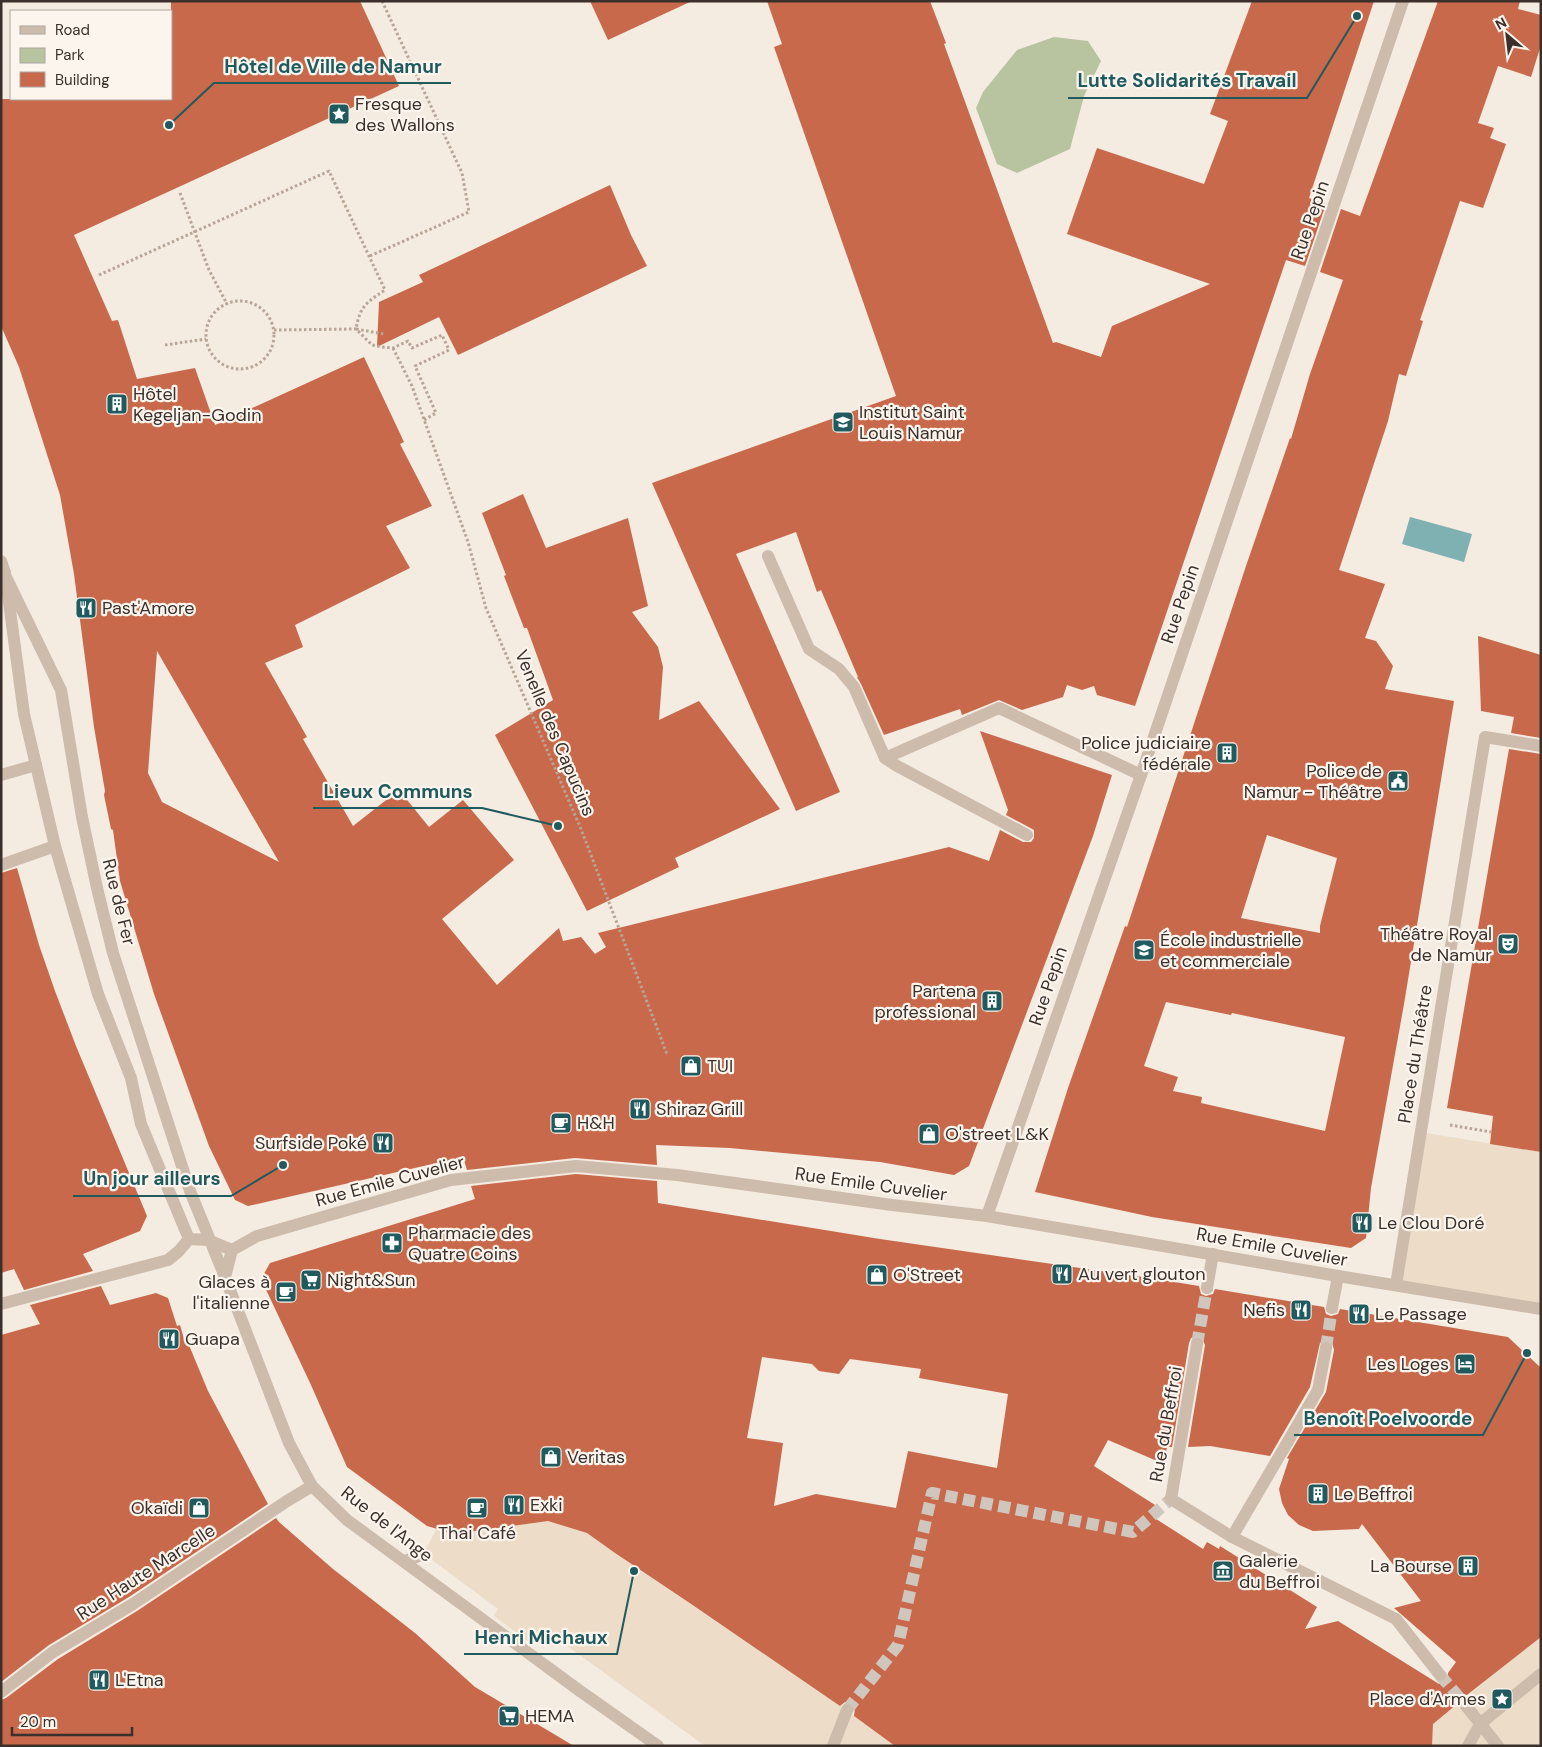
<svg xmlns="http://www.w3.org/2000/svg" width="1542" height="1747" viewBox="0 0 1542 1747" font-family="'DM Sans',sans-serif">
	<rect width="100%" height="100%" fill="#f4ebe1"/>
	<polygon fill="#b8c4a0" points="1054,37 1088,41 1101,61 1084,96 1070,149 1017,173 997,164 976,108 983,92 1017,50"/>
	<g fill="#ecdcc8">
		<polygon points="1420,1132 1541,1152 1541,1309 1396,1285"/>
		<polygon points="547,1520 587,1533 616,1554 822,1693 895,1746 705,1746 544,1629 533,1645 494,1616 498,1609 424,1554 436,1529 453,1534"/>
		<polygon points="1541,1636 1541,1746 1432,1746 1433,1724"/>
	</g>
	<polygon fill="#7fb0b2" points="1410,517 1472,534 1464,562 1402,544"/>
	<g fill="#c8694b" fill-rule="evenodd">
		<path d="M171,1H360L399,86L74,235L112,321L118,320L137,379L195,368L215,425L364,357L404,442L400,444L432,506L386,526L410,568L295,625L303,647L265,663L307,737L303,739L353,826L399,790L429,827L463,800L514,860L442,919L497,985L559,928L563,941L581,937L595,954L606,947L598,933L949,847L989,861L1000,830L1023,842H1031L1034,838V830L1006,815L1008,810L980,731L1112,775L1093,836L969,1166L954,1175L880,1162L730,1148L656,1145L657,1165L575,1158L467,1170L463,1157L248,1206L235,1200L209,1146L154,994L120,881L113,830L111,829L104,795L105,791L94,727L74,574L60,495L19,367L1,326V99H171ZM157,651L279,862L162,802L148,773Z"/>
		<polygon points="590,1 692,1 608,40"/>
		<polygon points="767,1 930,1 946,43 944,44 1053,343 1056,342 1101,357 1112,326 1210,284 1067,234 1097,148 1204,184 1228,121 1210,114 1252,1 1374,1 1309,198 1326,204 1305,266 1286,260 1135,706 1097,695 1094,686 1082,690 1067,685 1063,697 1022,710 999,700 962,715 960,709 884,735 861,684 857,677 858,677 821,590 817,592 796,532 736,554 840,792 796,811 652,483 896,396 774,47 782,44"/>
		<path d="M1438,1H1520L1518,9L1541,15V45L1531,77L1498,66L1478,123L1494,128L1490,138L1506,144L1483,208L1460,201L1420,320L1423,321L1406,376L1399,374L1388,421L1339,570L1385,584L1365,638L1376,641L1393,666L1385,689L1454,701L1404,1004L1371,1188L1366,1238L1351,1248L1152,1217L1035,1192L1068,1088L1125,926L1127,927L1246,566L1290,438L1291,439L1310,374L1343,280L1320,272L1341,209L1360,216ZM1267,835L1337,858L1320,926V933L1241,918ZM1166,1002L1231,1015L1232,1013L1345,1037L1325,1131L1201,1103L1202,1097L1173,1091L1178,1077L1144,1066Z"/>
		<polygon points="610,185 631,235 647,266 458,355 439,317 377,347 379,302 423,282 419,275"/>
		<polygon points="523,494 546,548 628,518 648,606 632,612 658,647 663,667 659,720 699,701 780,809 675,858 679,867 587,911 495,735 553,700 527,628 524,628 504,576 506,575 482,513"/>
		<polygon points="1478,636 1541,655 1541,738 1511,733 1514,717 1481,711"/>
		<polygon points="1509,749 1541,754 1541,1152 1490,1144 1493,1116 1447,1108"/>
		<polygon points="17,868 39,945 55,991 76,1046 147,1216 140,1231 83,1254 93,1271 24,1290 14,1269 1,1273 1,873"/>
		<path d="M576,1174L657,1181L658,1203L880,1239L1156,1279L1199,1286L1201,1294L1206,1296L1213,1294L1215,1289L1324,1307L1326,1314L1331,1316L1338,1314L1340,1309L1508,1337L1541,1368V1637L1467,1695L1462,1694L1458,1696L1455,1700L1456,1705L1433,1724L1432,1746H895L854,1716L855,1708L850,1703L845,1702L840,1706L694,1606L615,1553L587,1533L548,1521L454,1534L427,1526L347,1467L311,1385L261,1279L270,1263L475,1199L471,1186ZM1198,1336L1202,1338L1205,1345L1188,1447L1210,1446L1270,1456L1310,1387L1320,1343L1324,1340L1332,1342L1334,1350L1326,1392L1287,1458L1289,1459L1279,1489L1282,1503L1288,1515L1299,1525L1313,1531L1359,1529L1362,1524L1421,1601L1394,1608L1456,1662L1448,1673V1678L1445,1682L1439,1684L1338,1621L1305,1629L1317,1607L1220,1546L1219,1549L1207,1542L1203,1549L1153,1517L1155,1505L1094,1466L1108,1440L1164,1464L1167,1447H1172L1189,1343L1191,1338ZM762,1357L812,1364L819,1371L839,1374L850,1359L921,1369L919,1378L1008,1394L997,1468L908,1451L896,1508L816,1494L774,1506L783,1443L747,1438Z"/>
		<polygon points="101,1286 110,1305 156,1293 168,1298 177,1326 180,1325 184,1339 186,1338 208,1391 268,1504 129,1597 49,1645 1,1682 1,1335 40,1324 30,1305"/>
		<polygon points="276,1518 279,1522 333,1569 415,1633 475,1687 574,1746 1,1746 1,1700 6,1698 58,1659 137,1611"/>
	</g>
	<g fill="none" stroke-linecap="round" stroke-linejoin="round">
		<g stroke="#cfc6bd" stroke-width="12" stroke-dasharray="12 6" stroke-linecap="butt">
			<polyline points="1197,1344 1207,1288"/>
			<polyline points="1326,1348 1332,1308"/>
			<polyline points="1440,1675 1463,1702"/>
			<polyline points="847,1710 898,1645 932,1493 1133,1532 1171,1499"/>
		</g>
		<g stroke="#b9a596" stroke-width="3" stroke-dasharray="2.5 2.5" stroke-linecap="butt">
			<polyline points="180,193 209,270 227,304"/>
			<polyline points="370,256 469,212 462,173 382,1"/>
			<path d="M99,275L329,171L385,290C366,303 360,306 356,329L384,334"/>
			<circle cx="240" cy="335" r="34"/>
			<polyline points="274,330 356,329 372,345 382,347 393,348 408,341 412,348 442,335 449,350 415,366 436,413 424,420"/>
			<polyline points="165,345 206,339"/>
			<polyline points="393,348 412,386 468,542 486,608 581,829 667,1054"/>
			<polyline points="1450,1125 1491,1132"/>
		</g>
		<g stroke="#cdbbac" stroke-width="12">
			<polyline points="768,556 809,649 839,669 854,687 885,758 999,708 1141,775"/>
			<polyline points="7,579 61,690 82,817 97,888 113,953 190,1191 225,1277"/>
			<polyline points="885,758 897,766 1027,835"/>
			<polyline points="189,1239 208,1240 232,1250"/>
			<polyline points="1396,1285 1485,737 1541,746"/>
		</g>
		<g stroke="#cdbbac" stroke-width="12">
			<polyline points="1,561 5,573 24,714 55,846 98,994 131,1078 141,1124 189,1239 179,1251 168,1260 1,1304"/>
			<polyline points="1,775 36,765"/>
			<polyline points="1,865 55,846"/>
			<polyline points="987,1216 1141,775 1403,1"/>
			<polyline points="1207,1288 1213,1254"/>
			<polyline points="1332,1308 1338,1276"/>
			<polyline points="1197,1344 1171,1499 1232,1537"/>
			<polyline points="1326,1348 1318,1390 1232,1537 1396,1619 1440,1675"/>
			<polyline points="405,1561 424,1554"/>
			<polyline points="1,1692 53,1652 133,1604 287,1501 312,1486"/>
			<polyline points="1463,1702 1498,1746"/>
			<polyline points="658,1746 580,1691 347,1520 312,1486 289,1443 225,1277 232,1250 257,1236 451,1180 576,1166 677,1175 892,1205 987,1216 1338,1276 1541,1309"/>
			<polyline points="833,1746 847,1710"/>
			<polyline points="1468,1746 1480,1724 1541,1674"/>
		</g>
	</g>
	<defs>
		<g id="sight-square" transform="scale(1.125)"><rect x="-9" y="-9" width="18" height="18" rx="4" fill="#1f5a5e" stroke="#fbf5ee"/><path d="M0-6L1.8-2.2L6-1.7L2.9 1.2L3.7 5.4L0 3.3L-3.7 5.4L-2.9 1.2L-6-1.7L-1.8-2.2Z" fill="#fff"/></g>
		<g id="building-square" transform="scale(1.125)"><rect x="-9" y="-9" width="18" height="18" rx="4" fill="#1f5a5e" stroke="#fbf5ee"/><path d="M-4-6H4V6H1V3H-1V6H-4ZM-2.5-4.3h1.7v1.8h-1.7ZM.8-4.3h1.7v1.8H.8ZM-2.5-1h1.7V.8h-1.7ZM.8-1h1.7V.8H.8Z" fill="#fff"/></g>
		<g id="school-square" transform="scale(1.125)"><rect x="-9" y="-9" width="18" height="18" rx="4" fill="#1f5a5e" stroke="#fbf5ee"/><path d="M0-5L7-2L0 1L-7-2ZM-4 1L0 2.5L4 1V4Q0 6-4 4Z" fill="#fff"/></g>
		<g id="restaurant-square" transform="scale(1.125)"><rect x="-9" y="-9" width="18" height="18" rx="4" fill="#1f5a5e" stroke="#fbf5ee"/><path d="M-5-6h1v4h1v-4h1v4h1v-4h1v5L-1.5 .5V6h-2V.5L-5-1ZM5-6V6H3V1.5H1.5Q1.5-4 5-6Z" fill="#fff"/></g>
		<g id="civic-square" transform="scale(1.125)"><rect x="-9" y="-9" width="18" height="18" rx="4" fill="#1f5a5e" stroke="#fbf5ee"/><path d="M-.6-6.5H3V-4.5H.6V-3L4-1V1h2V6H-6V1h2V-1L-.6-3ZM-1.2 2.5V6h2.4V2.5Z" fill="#fff"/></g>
		<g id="theatre-square" transform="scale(1.125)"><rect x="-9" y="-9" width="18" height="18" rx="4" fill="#1f5a5e" stroke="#fbf5ee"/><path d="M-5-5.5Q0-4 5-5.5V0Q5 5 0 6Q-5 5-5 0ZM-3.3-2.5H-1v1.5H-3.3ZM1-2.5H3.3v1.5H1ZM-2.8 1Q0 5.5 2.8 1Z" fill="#fff"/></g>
		<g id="shop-square" transform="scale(1.125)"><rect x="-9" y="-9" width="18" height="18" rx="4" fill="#1f5a5e" stroke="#fbf5ee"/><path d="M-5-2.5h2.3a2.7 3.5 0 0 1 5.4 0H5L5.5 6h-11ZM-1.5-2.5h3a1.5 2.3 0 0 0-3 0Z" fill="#fff"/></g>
		<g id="cafe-square" transform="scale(1.125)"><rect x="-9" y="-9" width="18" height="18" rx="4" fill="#1f5a5e" stroke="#fbf5ee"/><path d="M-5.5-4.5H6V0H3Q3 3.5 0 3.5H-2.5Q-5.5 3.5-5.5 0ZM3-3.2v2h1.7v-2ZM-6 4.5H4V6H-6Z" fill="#fff"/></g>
		<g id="pharmacy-square" transform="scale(1.125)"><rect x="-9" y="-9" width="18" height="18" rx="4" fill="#1f5a5e" stroke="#fbf5ee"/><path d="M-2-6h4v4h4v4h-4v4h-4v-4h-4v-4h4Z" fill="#fff"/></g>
		<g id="supermarket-square" transform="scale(1.125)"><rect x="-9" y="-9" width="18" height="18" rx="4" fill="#1f5a5e" stroke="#fbf5ee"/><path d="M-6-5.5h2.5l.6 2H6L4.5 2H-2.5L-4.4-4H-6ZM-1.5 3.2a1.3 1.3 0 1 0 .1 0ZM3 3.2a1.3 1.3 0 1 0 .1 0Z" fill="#fff"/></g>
		<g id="hotel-square" transform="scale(1.125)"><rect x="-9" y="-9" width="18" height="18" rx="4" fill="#1f5a5e" stroke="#fbf5ee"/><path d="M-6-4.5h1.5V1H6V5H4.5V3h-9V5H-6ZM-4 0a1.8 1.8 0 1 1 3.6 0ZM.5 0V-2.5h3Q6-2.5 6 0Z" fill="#fff"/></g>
		<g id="museum-square" transform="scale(1.125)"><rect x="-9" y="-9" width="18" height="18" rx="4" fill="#1f5a5e" stroke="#fbf5ee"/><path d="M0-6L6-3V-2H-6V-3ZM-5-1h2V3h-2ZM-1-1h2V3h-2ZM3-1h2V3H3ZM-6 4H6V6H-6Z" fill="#fff"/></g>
	</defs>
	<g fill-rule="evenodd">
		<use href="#sight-square" x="339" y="114"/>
		<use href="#building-square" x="117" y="404"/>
		<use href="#school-square" x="843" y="422"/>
		<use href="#restaurant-square" x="86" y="608"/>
		<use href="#building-square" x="1227" y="753"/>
		<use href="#civic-square" x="1398" y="781"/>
		<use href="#theatre-square" x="1508" y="944"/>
		<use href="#school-square" x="1144" y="950"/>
		<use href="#building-square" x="992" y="1001"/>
		<use href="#shop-square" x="691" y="1066"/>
		<use href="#restaurant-square" x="640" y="1109"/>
		<use href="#cafe-square" x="561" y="1123"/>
		<use href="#shop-square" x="929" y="1134"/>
		<use href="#restaurant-square" x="383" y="1143"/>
		<use href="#restaurant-square" x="1362" y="1223"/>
		<use href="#pharmacy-square" x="392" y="1243"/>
		<use href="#restaurant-square" x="1062" y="1274"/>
		<use href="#shop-square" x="877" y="1275"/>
		<use href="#supermarket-square" x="311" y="1280"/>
		<use href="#cafe-square" x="286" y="1292"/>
		<use href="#restaurant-square" x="1301" y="1310"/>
		<use href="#restaurant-square" x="1359" y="1314"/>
		<use href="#restaurant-square" x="169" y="1339"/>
		<use href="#hotel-square" x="1465" y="1364"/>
		<use href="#shop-square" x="551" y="1457"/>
		<use href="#building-square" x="1318" y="1494"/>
		<use href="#restaurant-square" x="514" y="1505"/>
		<use href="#shop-square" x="199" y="1508"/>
		<use href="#cafe-square" x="477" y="1508"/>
		<use href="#building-square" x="1468" y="1566"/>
		<use href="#museum-square" x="1223" y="1571"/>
		<use href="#restaurant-square" x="99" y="1680"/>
		<use href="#sight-square" x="1502" y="1699"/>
		<use href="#supermarket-square" x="509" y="1716"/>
	</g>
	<g text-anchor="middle" stroke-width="4.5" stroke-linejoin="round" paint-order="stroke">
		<g font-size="18" fill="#3b302b" stroke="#fbf5ee" text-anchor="start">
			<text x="355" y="110">Fresque<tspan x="355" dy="21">des Wallons</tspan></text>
			<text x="133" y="400">Hôtel<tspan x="133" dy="21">Kegeljan-Godin</tspan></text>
			<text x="859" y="418">Institut Saint<tspan x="859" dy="21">Louis Namur</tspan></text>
			<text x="102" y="614">Past'Amore</text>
			<text x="1211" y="749" text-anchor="end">Police judiciaire<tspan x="1211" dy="21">fédérale</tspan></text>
			<text x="1382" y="777" text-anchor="end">Police de<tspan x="1382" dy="21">Namur - Théâtre</tspan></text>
			<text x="1492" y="940" text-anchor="end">Théâtre Royal<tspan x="1492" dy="21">de Namur</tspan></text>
			<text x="1160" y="946">École industrielle<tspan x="1160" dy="21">et commerciale</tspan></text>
			<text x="976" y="997" text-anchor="end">Partena<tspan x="976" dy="21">professional</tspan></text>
			<text x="707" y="1072">TUI</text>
			<text x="656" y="1115">Shiraz Grill</text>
			<text x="577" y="1129">H&amp;H</text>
			<text x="945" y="1140">O'street L&amp;K</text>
			<text x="367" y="1149" text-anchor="end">Surfside Poké</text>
			<text x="1378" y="1229">Le Clou Doré</text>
			<text x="408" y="1239">Pharmacie des<tspan x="408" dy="21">Quatre Coins</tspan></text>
			<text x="1078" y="1280">Au vert glouton</text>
			<text x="893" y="1281">O'Street</text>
			<text x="327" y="1286">Night&amp;Sun</text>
			<text x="270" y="1288" text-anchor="end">Glaces à<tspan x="270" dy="21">l'italienne</tspan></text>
			<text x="1285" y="1316" text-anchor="end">Nefis</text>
			<text x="1375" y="1320">Le Passage</text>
			<text x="185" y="1345">Guapa</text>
			<text x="1449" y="1370" text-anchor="end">Les Loges</text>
			<text x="567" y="1463">Veritas</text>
			<text x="1334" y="1500">Le Beffroi</text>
			<text x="530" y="1511">Exki</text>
			<text x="183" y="1514" text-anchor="end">Okaïdi</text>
			<text x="477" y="1539" text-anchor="middle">Thai Café</text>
			<text x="1239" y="1567">Galerie<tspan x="1239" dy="21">du Beffroi</tspan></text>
			<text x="1452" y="1572" text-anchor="end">La Bourse</text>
			<text x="115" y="1686">L'Etna</text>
			<text x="1486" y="1705" text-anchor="end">Place d'Armes</text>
			<text x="525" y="1722">HEMA</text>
		</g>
		<g font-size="18" fill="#3b302b" stroke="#fbf5ee">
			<text transform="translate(1310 220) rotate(-71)" y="6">Rue Pepin</text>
			<text transform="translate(1180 604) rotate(-71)" y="6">Rue Pepin</text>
			<text transform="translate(555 733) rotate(67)" y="6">Venelle des Capucins</text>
			<text transform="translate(119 902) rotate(76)" y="6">Rue de Fer</text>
			<text transform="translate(1048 986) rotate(-71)" y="6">Rue Pepin</text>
			<text transform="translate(1415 1054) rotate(-81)" y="6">Place du Théâtre</text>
			<text transform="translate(390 1181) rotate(-15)" y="6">Rue Emile Cuvelier</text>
			<text transform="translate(871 1184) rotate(8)" y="6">Rue Emile Cuvelier</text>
			<text transform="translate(1272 1247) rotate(10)" y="6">Rue Emile Cuvelier</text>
			<text transform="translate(1166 1424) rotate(-80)" y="6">Rue du Beffroi</text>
			<text transform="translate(387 1524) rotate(38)" y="6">Rue de l'Ange</text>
			<text transform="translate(146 1572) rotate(-33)" y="6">Rue Haute Marcelle</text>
		</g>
	</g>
	<path fill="none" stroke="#1f5a5e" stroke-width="2" d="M169 125L214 83H451M1357 16L1307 98H1068M558 826L482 808H313M283 1165L231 1196H73M1527 1353L1483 1435H1294M634 1571L617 1654H464"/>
	<g fill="#1f5a5e" stroke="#fbf5ee" stroke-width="2">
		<circle cx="169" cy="125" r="5"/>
		<circle cx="1357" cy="16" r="5"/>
		<circle cx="558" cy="826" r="5"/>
		<circle cx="283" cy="1165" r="5"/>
		<circle cx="1527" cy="1353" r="5"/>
		<circle cx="634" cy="1571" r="5"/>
	</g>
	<g font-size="19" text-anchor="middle" font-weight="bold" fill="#1f5a5e" stroke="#fbf5ee" stroke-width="4.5" stroke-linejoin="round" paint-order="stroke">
		<text x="333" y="73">Hôtel de Ville de Namur</text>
		<text x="1187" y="87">Lutte Solidarités Travail</text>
		<text x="398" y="798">Lieux Communs</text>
		<text x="152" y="1185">Un jour ailleurs</text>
		<text x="1388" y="1425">Benoît Poelvoorde</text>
		<text x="541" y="1644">Henri Michaux</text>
	</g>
	<rect width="1542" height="1747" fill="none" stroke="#3b302b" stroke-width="5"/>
	<rect x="10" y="10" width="162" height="90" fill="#fbf5ee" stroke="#aea6a0"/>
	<rect x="20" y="26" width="25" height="8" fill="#cdbbac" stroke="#aea6a0"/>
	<text x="55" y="35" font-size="15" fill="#3b302b">Road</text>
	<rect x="20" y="48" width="25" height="15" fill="#b8c4a0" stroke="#aea6a0"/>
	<text x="55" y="60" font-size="15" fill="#3b302b">Park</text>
	<rect x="20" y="72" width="25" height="15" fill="#c8694b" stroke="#aea6a0"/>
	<text x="55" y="85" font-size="15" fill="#3b302b">Building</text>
	<g transform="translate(1507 35) rotate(332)" stroke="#fbf5ee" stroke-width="4" paint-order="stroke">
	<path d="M0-4L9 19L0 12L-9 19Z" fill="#3b302b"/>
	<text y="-8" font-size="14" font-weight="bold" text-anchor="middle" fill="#3b302b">N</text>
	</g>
	<path d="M12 1727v8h120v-8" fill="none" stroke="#3b302b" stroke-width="2.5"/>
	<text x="20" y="1727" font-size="15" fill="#3b302b" stroke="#fbf5ee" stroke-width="4" paint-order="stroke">20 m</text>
</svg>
